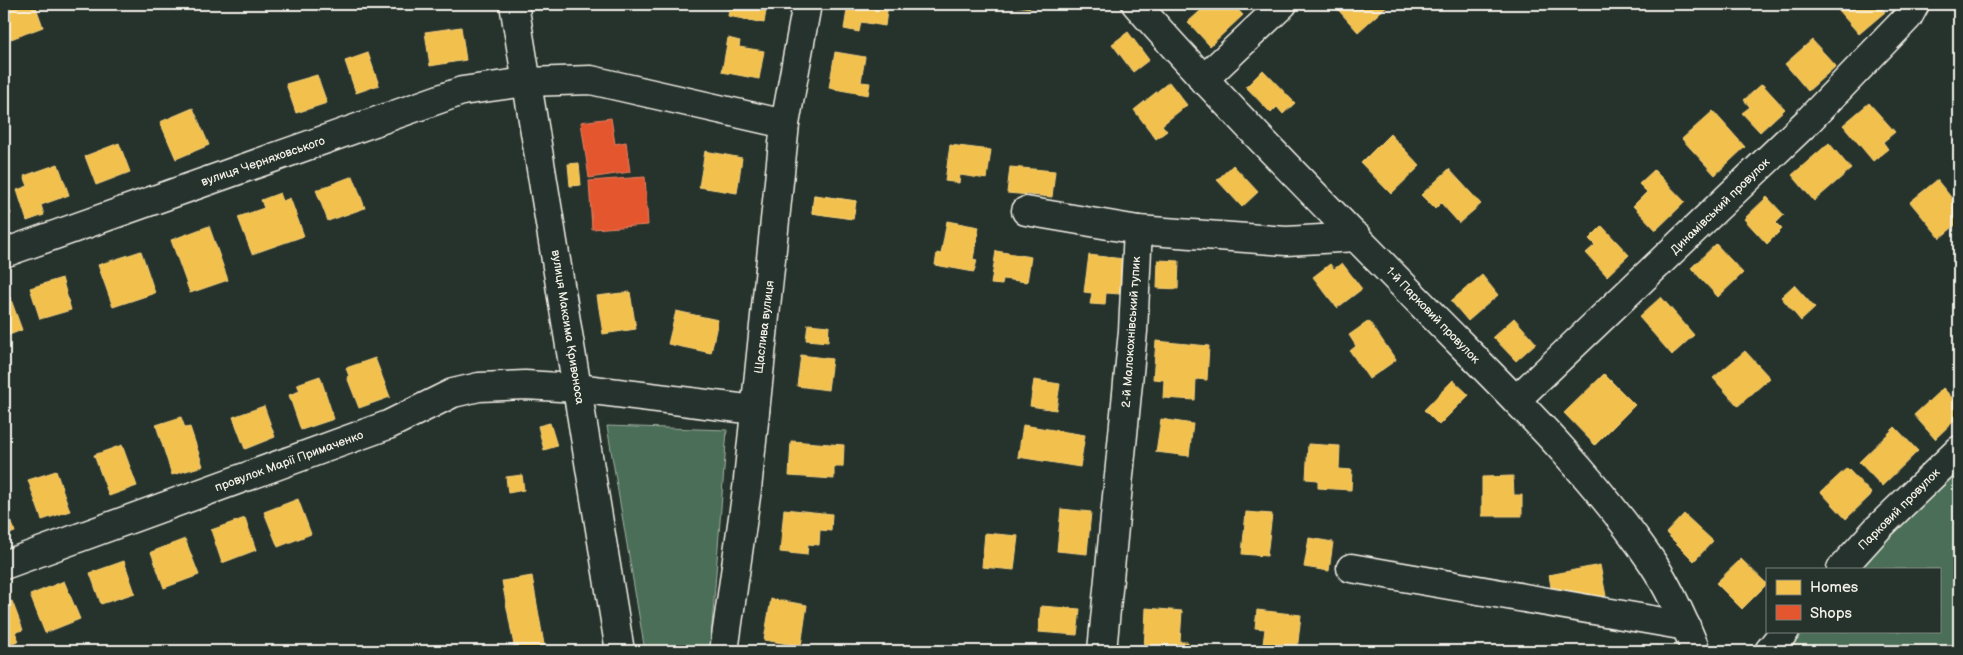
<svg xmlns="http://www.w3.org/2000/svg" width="1963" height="655" viewBox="0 0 1963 655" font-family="'Balsamiq Sans',sans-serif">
	<rect width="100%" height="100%" fill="#26332d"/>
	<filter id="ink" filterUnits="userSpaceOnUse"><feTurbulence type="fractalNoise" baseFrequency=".02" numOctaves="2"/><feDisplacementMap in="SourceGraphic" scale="10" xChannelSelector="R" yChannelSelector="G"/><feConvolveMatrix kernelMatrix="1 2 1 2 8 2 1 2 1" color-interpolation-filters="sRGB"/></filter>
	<g filter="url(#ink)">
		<g fill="#4c6e59" stroke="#a0b0a0">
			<polygon points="607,426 727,430 710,651 645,651"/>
			<polygon points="1959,464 1959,651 1782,651 1797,631 1939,631 1939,569 1852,569"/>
		</g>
		<g fill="#f2c14e" stroke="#f3cf7c">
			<polygon points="4,4 35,4 43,27 11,39 4,18"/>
			<polygon points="730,4 767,4 764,23 728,16"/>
			<polygon points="848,4 888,4 885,26 861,22 859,32 844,29"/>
			<polygon points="1005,4 1031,4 1030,8"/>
			<polygon points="1208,4 1232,4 1243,15 1210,46 1188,22"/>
			<polygon points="1333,4 1385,4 1387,6 1358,32"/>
			<polygon points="1840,4 1878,4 1885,12 1859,34 1837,9"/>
			<polygon points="461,27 466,60 430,66 425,32"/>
			<polygon points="1128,32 1149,60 1133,72 1112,44"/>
			<polygon points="728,38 740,41 739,47 764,51 759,79 722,72"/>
			<polygon points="1812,40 1836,66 1808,91 1785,64"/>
			<polygon points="835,52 865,57 861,82 870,83 868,95 829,88"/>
			<polygon points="368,53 379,85 356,93 345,61"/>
			<polygon points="1263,70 1295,103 1283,114 1277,107 1271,113 1246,87"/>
			<polygon points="317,75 327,103 296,113 286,84"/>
			<polygon points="1169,82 1187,105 1162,125 1167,131 1156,139 1134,110"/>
			<polygon points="1762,84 1785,109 1760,132 1742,113 1750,107 1744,100"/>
			<polygon points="1869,103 1895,132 1883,142 1888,149 1873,161 1843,125"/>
			<polygon points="193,108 209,145 176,159 160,122"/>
			<polygon points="1713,111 1745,147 1715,175 1682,139"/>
			<polygon points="1390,134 1420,166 1391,194 1361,163"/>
			<polygon points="119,143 130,172 96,185 85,156"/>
			<polygon points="1829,143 1851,169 1814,201 1792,175"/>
			<polygon points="950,145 991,150 987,179 960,175 959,183 945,181"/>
			<polygon points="705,151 742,158 737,193 699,187"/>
			<polygon points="579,163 581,185 570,186 568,164"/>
			<polygon points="58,164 69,195 41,205 44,215 27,221 17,190 28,186 24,176"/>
			<polygon points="1233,165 1258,192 1242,207 1217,180"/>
			<polygon points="1010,167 1055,171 1052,197 1007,193"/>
			<polygon points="1449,169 1481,204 1459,223 1441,203 1435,209 1421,195"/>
			<polygon points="1654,170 1685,202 1656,230 1633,206 1647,192 1639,184"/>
			<polygon points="353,176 365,208 328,221 316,190"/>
			<polygon points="1937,180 1959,207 1959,222 1940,238 1910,202"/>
			<polygon points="4,193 11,214 4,216"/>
			<polygon points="280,193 283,201 290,198 304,236 252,254 238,217 264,208 261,200"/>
			<polygon points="814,195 856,201 853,219 812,213"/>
			<polygon points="814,195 856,201 853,219 812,213"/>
			<polygon points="1767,197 1784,215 1776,223 1782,229 1767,244 1744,219"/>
			<polygon points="947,221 979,227 973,259 977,260 974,272 935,265 937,253 941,254"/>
			<polygon points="209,226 228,280 190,293 171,240"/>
			<polygon points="1602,226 1629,255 1607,276 1586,253 1595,245 1589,239"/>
			<polygon points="1716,244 1743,273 1718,297 1691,268"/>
			<polygon points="141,251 155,293 113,307 98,265"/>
			<polygon points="996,251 1031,257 1027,282 1003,279 1002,285 991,284"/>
			<polygon points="1089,255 1124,259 1120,294 1106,293 1105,305 1090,304 1092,293 1084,292"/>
			<polygon points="1158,260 1179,261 1178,289 1157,288"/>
			<polygon points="1342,263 1362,289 1337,308 1313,277 1330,264 1334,269"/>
			<polygon points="1482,275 1498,295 1468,321 1451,301"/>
			<polygon points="62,278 71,310 40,319 30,288"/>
			<polygon points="1794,285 1815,308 1801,321 1781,297"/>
			<polygon points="630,292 636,329 603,334 597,296"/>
			<polygon points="10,297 22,330 4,337 4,299"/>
			<polygon points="1661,297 1694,335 1672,355 1639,317"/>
			<polygon points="676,311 718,320 711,353 668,344"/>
			<polygon points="1514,318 1536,343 1516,361 1493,337"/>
			<polygon points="1369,321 1396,360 1369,379 1350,351 1356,346 1349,335"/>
			<polygon points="808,324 829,326 828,342 806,340"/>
			<polygon points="1156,341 1209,346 1207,380 1196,379 1195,400 1163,398 1164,380 1153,379"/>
			<polygon points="1745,351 1770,378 1738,406 1713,378"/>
			<polygon points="801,355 832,359 828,390 797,386"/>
			<polygon points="375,358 390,397 359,408 347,377 349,376 346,368"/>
			<polygon points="1604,374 1635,405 1595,445 1564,413"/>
			<polygon points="320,376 334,419 301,430 289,395 300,391 297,384"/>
			<polygon points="1034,380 1060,384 1056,410 1030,406"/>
			<polygon points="1453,380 1469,395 1439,425 1424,410"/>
			<polygon points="1943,388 1959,405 1959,416 1935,439 1914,415"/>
			<polygon points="264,406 275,437 245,449 233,417"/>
			<polygon points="181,417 185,428 190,427 203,466 172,475 156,425"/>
			<polygon points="1161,419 1193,424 1189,456 1156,452"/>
			<polygon points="550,423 557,446 544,450 538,426"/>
			<polygon points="1023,425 1085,435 1080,467 1018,457"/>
			<polygon points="1895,427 1918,451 1882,486 1859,462"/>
			<polygon points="791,441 844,445 843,467 834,467 834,479 789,476"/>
			<polygon points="1308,444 1340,446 1339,469 1352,470 1351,490 1318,488 1318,480 1306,479"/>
			<polygon points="122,445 137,486 109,496 94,455"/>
			<polygon points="1847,468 1872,494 1846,519 1821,492"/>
			<polygon points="56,471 70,511 42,520 28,480"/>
			<polygon points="522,475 524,490 508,493 506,477"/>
			<polygon points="1513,476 1514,495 1522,495 1522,516 1482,516 1482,477"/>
			<polygon points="298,499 311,534 278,547 264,512"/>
			<polygon points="4,500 15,532 4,536"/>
			<polygon points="784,509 832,514 831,531 820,530 819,545 808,544 807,555 780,552"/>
			<polygon points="1061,509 1091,512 1087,554 1057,551"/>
			<polygon points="1246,512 1272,514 1267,556 1242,554"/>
			<polygon points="1684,514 1713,541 1694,561 1666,533"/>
			<polygon points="245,518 256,550 222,563 211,530"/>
			<polygon points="985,533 1018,536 1014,570 982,567"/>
			<polygon points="1309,538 1333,542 1329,571 1304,567"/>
			<polygon points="185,539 199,575 164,588 151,552"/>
			<polygon points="1741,559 1767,584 1742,609 1716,583"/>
			<polygon points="124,561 135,593 101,604 90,573"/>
			<polygon points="1600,565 1606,596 1554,605 1549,575"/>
			<polygon points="532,576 545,650 515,651 502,581"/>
			<polygon points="64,581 80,619 45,633 30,595"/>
			<polygon points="771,599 807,605 801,646 764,640"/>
			<polygon points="12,601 23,630 15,632 19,641 4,646 4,604"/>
			<polygon points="1041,606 1080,609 1077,635 1038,632"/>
			<polygon points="1146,608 1182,611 1180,642 1188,642 1188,651 1144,651"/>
			<polygon points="1257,610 1301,615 1297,651 1262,651 1265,629 1255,628"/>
			<polygon points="1642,646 1643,651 1622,651"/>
		</g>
		<g fill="#e4572e" stroke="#e98566">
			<polygon points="611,118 615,144 626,142 630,172 589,178 581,122"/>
			<polygon points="645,177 648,225 592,229 589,181"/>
		</g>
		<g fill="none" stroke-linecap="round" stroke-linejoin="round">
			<g stroke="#f4f1e8" stroke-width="31">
				<g id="minor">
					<polyline points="514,4 620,651"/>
					<path d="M1136,4C1232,113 1335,215 1437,320C1512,396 1592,473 1652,562C1670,589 1684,621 1696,651"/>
					<polyline points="1203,80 1283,4"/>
					<polyline points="1026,211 1138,230"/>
					<polyline points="4,253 462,91 526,82 591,80 785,124"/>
					<polyline points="1516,400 1808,121 1908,17 1915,4"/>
					<polyline points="4,565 388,425 453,393 479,387 525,385 577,388 755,410"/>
					<polyline points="1351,568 1686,626"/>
					<polyline points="1841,569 1878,528 1959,450"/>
					<polyline points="724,651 747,489 785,124 807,4"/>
					<polyline points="1102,651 1133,331 1138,230 1286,241 1357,237"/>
					<polyline points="1769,651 1785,631"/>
				</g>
			</g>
			<use href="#minor" stroke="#26332d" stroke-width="28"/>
		</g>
	</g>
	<g text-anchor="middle" stroke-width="5" stroke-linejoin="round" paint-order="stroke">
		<g font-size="12" fill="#f4f1e8" stroke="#26332d">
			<text transform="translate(263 161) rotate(-19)" y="4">вулиця Черняховського</text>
			<text transform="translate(1720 206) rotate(-44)" y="4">Динамівський провулок</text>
			<text transform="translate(1433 315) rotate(46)" y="4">1-й Парковий провулок</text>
			<text transform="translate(568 327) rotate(81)" y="4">вулиця Максима Кривоноса</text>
			<text transform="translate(764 327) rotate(-83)" y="4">Щаслива вулиця</text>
			<text transform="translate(1131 332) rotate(-86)" y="4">2-й Малокохнівський тупик</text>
			<text transform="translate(289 461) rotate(-20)" y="4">провулок Марії Примаченко</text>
			<text transform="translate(1899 509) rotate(-45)" y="4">Парковий провулок</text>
		</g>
	</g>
	<rect width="1963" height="655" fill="none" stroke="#26332d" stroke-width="20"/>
	<rect x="10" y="10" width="1943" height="635" fill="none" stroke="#f4f1e8" stroke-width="2" filter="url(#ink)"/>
	<rect x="1766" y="568" width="175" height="65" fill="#26332d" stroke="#787f78"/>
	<rect x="1776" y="580" width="25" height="15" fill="#f2c14e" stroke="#787f78"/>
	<text x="1810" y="592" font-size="15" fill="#f4f1e8">Homes</text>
	<rect x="1776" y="605" width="25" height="15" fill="#e4572e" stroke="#787f78"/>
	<text x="1810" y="618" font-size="15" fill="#f4f1e8">Shops</text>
</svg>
